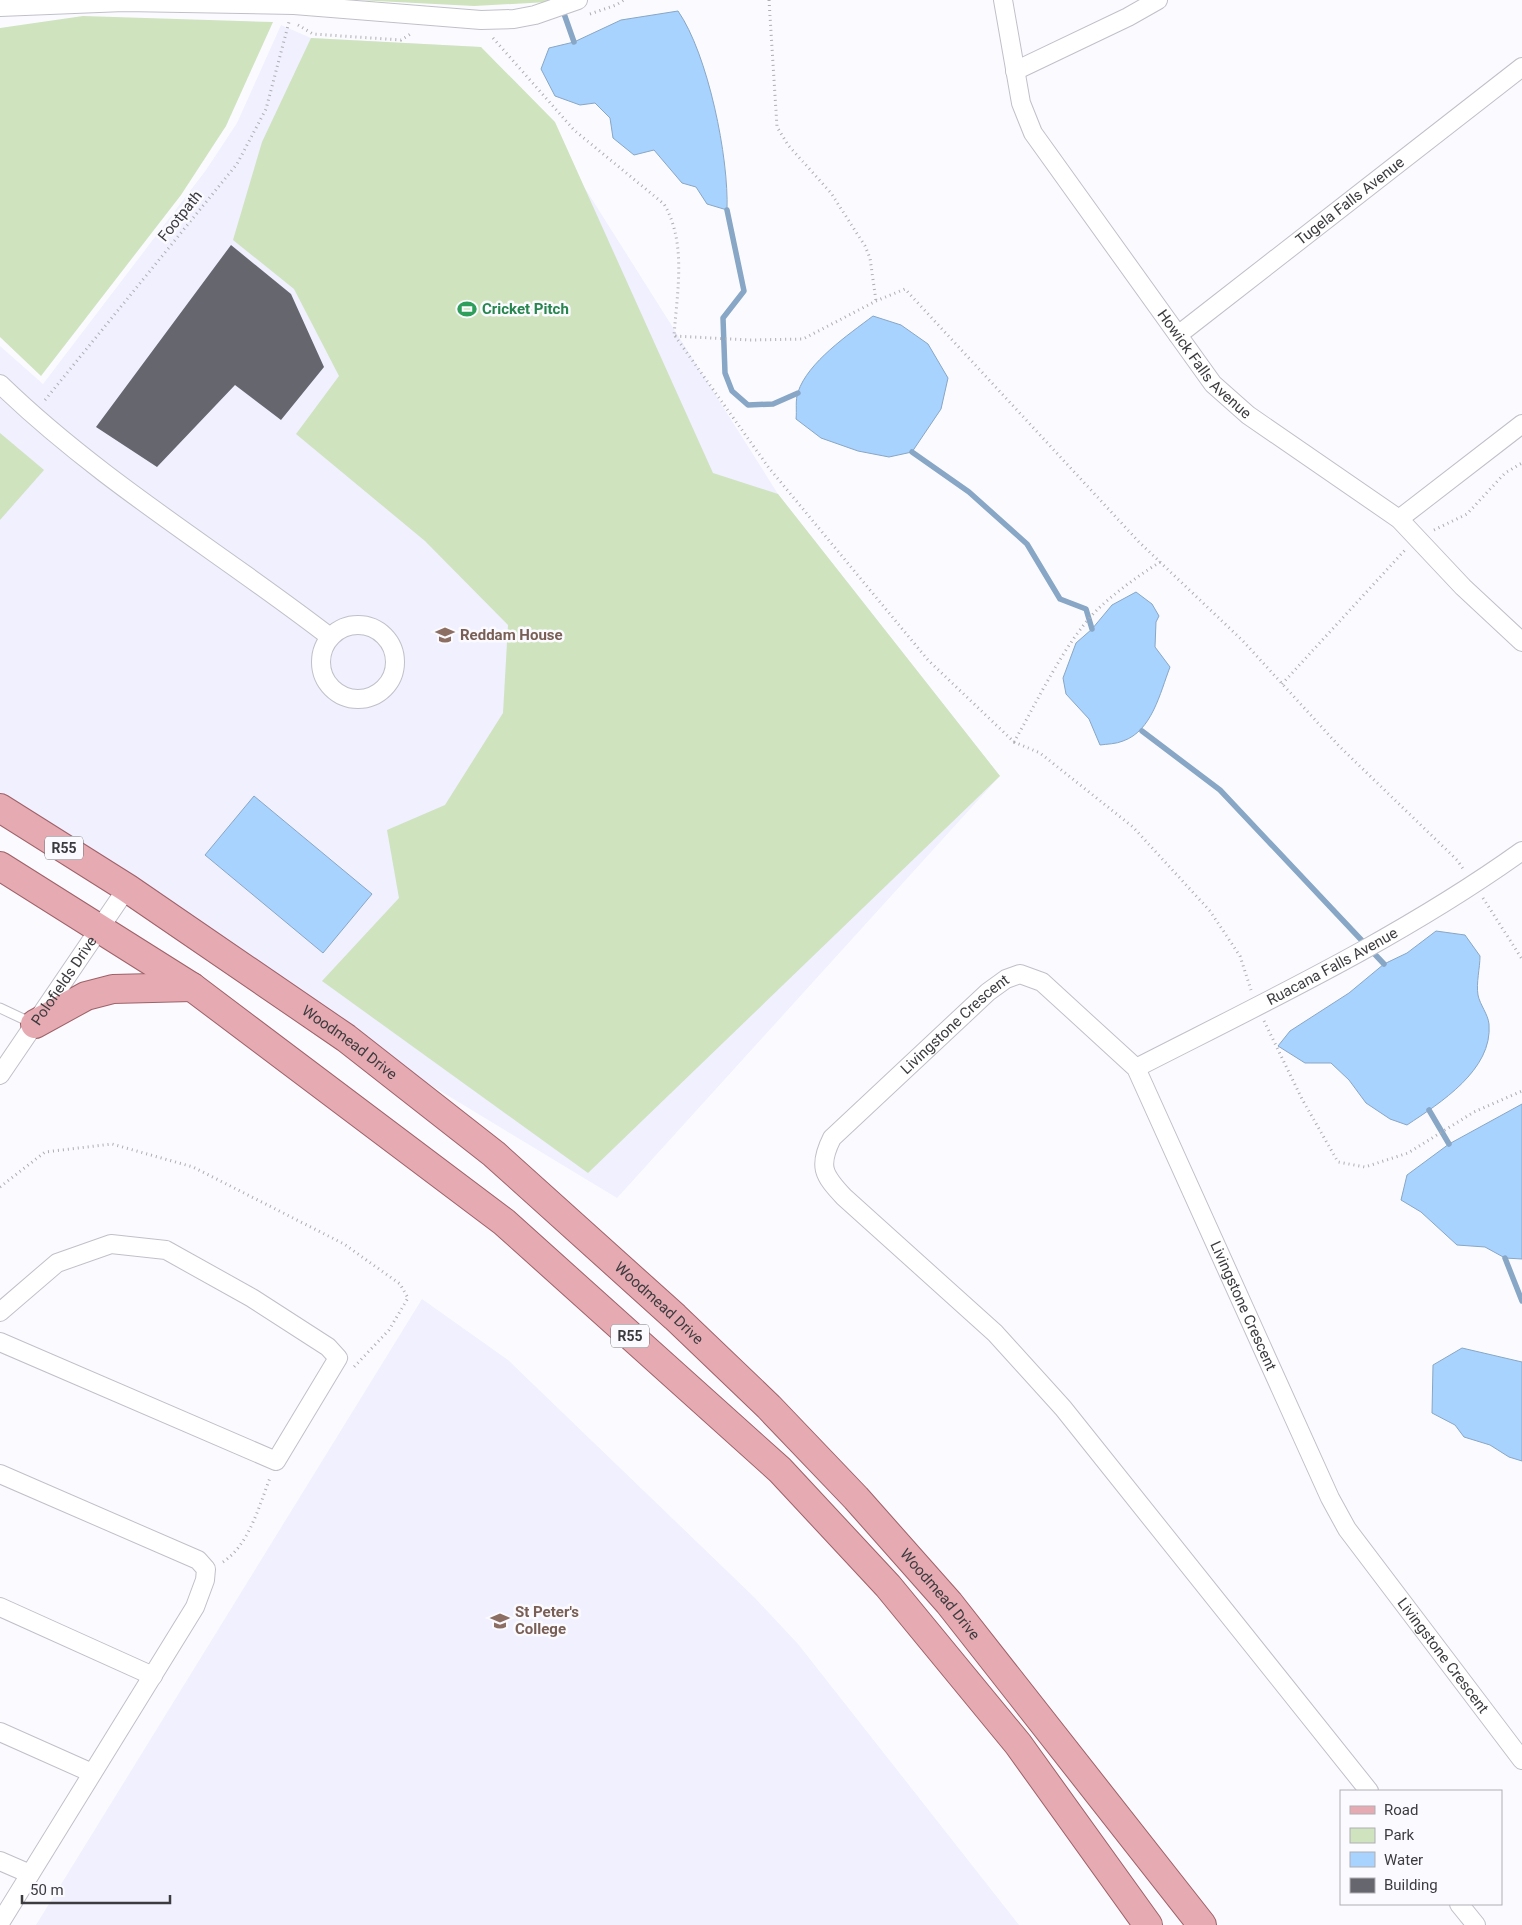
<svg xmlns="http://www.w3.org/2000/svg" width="1522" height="1925" viewBox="0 0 1522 1925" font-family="Roboto,sans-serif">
	<rect width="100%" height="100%" fill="#fbfbff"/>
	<g fill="#f0f0fe">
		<polygon points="281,25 311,38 481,47 588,193 778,494 1000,776 617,1198 0,824 0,346 43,384 206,170 237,123"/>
		<polygon points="422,1299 508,1360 755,1598 798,1644 1019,1925 36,1925"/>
	</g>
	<g fill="#cfe3bf">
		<polygon points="357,0 554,0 548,2 474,6"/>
		<polygon points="83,16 273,22 226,126 181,195 41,376 0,337 0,28"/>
		<polygon points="311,38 481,47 555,122 713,473 778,494 1000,776 588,1173 322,981 399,898 387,830 445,805 503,713 508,625 425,541 296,434 339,376 294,289 233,240 262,142"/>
		<polygon points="0,433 44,470 0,520"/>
	</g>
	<g fill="#a8d3fe" stroke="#88a6c5">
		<path d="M678,11C708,54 729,158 727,210L707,204L696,187L682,183L654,150L634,155L613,138L610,118L595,103L580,105L555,96L541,69L549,48L574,42L621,20Z"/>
		<path d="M873,316L901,325L928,344L948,378L941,409L912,452L889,457L858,451L821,438L796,419C797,411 795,400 798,392C808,362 848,335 873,316Z"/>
		<path d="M1136,592L1152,604L1159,616L1156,622L1155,647L1170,667C1160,693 1152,731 1123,741C1116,744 1107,744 1100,745L1089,719L1066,694L1063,678L1076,643L1092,629L1112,605Z"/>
		<polygon points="254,796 372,894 323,953 205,855"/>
		<path d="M1436,931L1465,935L1480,956C1480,968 1476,983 1478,995C1480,1005 1488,1014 1489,1024C1493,1070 1440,1103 1407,1125L1390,1119L1366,1103L1349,1080L1331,1063H1305L1278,1046L1290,1031L1349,993L1384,964L1407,953Z"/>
		<polygon points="1522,1104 1522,1259 1505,1258 1485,1247 1457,1245 1421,1212 1401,1200 1407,1175 1449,1144"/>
		<polygon points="1462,1348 1522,1362 1522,1461 1509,1457 1490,1445 1464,1437 1455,1425 1432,1413 1433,1365"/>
	</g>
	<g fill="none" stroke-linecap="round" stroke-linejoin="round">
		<g stroke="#88a6c5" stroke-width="5.5">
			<polyline points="562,8 574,42"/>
			<polyline points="727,210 744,291 723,318 725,373 732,391 748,405 773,404 798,393"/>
			<polyline points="912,452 969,492 1027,544 1060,599 1086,609 1092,629"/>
			<polyline points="1142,731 1220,790 1384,964"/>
			<polyline points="1429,1110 1449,1144"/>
			<polyline points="1505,1258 1522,1301"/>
		</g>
	</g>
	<polygon fill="#66666e" points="231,245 291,294 324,367 281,420 235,385 157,467 96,427"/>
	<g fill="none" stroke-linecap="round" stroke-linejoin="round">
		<g stroke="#c0c0c9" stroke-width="11">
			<polyline id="service" points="0,1008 34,1024"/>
		</g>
		<g stroke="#c0c0c9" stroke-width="20">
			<g id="minor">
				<path id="s1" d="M1003,0L1021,103L1033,133L1213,384L1248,415L1399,519L1463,587L1522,642"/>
				<polyline points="0,7 124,2 294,5 481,20 514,19 535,15 578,0"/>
				<polyline points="1015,71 1128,17 1158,0"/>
				<path id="s2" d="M1178,335L1522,67"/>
				<path d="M0,384C100,481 220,552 330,637"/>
				<polyline points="1399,519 1522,424"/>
				<circle cx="358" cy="662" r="37"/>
				<path id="s3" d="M1136,1068C1267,1001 1402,937 1522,851"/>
				<path id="s4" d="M0,1075L127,888"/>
				<polyline points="0,1312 57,1263 111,1244 166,1250 252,1298 328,1347 338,1358 276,1461 0,1342"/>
				<polyline points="0,1474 198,1560 206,1569 205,1580 195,1607 0,1923"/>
				<polyline points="0,1607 153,1676"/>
				<polyline points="0,1732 92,1773"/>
				<path id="s5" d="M1369,1791L1063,1408L995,1333L844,1197C823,1175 818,1166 832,1138L988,992L1006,979L1020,974L1042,982L1136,1068L1330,1498L1347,1529L1522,1760"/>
				<polyline points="0,1861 30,1874"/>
				<polyline points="1459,1904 1476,1925"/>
			</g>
		</g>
		<g stroke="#9f6068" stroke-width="30">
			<g id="primary">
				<path id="s6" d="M0,808L127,888L346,1038L494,1154L675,1317L769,1407L856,1498L949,1603L1202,1925"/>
				<polyline points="0,866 192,987 504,1222 780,1470 888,1586 1018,1744 1148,1925"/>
				<polyline points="35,1024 86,996 113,989 192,987"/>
			</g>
		</g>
		<g stroke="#aeaeb2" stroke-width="3" stroke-dasharray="1 4" stroke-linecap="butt">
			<polyline points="769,0 777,127 788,145 831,193 865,246 870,258 876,301"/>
			<polyline points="590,14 616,5 624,0"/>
			<polyline points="298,25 313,34 386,39 401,40 412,33"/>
			<path d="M493,38L574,130L664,204C687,243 677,292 674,336L751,340L803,339L876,301L905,289L1139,542L1243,641L1339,746L1457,860L1464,870"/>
			<path d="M675,336L769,468L928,660L1014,742C1037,702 1066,640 1098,609C1117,591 1138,576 1160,562"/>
			<polyline points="45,400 237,164 266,109 289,22"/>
			<polyline points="1434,530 1467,514 1505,473 1522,463"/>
			<polyline points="1282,684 1405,550"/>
			<polyline points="1014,742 1040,753 1133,827 1210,911 1240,956 1251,990"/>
			<polyline points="1483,898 1522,959"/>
			<polyline points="1264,1021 1302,1099 1338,1162 1365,1167 1408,1153 1474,1112 1522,1091"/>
			<polyline points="0,1187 45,1152 112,1144 193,1167 344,1244 400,1284 408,1298 389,1330 353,1368"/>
			<path d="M223,1562C249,1545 259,1506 270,1478"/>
		</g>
		<use href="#service" stroke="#fff" stroke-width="9"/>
		<use href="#minor" stroke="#fff" stroke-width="18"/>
		<use href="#primary" stroke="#e6abb2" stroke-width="28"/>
	</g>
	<defs>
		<g id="stadium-bare" transform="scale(1.5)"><path d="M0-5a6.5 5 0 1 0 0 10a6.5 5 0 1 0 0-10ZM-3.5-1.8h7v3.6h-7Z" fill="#2e9e5b" stroke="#fbfbff" stroke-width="2.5" paint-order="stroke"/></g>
		<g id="school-bare" transform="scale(1.5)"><path d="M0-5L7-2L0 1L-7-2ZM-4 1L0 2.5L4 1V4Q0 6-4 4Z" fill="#8d6e63" stroke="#fbfbff" stroke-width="2.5" paint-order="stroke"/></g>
	</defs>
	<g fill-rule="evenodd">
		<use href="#stadium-bare" x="467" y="309"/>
		<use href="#school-bare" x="445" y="635"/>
		<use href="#school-bare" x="500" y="1621"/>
	</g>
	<g text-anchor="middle" stroke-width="5" stroke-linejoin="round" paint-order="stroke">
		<g fill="#fbfbff" stroke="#757579" stroke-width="1">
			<rect x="45" y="836.5" width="38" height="23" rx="4"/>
			<rect x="611" y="1324.5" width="38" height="23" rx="4"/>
		</g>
		<g font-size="14" font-weight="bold" fill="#3c3c40">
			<text x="64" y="853">R55</text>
			<text x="630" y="1341">R55</text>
		</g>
		<g font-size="15" fill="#3c3c40" stroke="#fbfbff">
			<text dy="5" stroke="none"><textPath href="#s2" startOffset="218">Tugela Falls Avenue</textPath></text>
			<text transform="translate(180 216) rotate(-51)" y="5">Footpath</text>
			<text dy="5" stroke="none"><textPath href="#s1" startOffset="425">Howick Falls Avenue</textPath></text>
			<text dy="5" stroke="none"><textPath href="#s3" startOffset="221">Ruacana Falls Avenue</textPath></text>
			<text dy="5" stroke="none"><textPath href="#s4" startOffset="114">Polofields Drive</textPath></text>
			<text dy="5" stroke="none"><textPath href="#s5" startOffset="1029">Livingstone Crescent</textPath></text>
			<text dy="5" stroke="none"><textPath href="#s6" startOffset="421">Woodmead Drive</textPath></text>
			<text dy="5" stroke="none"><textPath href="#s6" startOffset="826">Woodmead Drive</textPath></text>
			<text dy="5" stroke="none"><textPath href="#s5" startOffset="1524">Livingstone Crescent</textPath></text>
			<text dy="5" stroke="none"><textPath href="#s6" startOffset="1231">Woodmead Drive</textPath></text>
			<text dy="5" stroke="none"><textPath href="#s5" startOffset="1929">Livingstone Crescent</textPath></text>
		</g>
		<g font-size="15" font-weight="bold" fill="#27864d" stroke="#fbfbff" text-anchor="start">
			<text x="482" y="314">Cricket Pitch</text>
		</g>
		<g font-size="15" font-weight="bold" fill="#785e54" stroke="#fbfbff" text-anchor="start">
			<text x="460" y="640">Reddam House</text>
			<text x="515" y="1617">St Peter's<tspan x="515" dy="17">College</tspan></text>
		</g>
	</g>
	<rect x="1340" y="1790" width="162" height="115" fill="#fbfbff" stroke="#afafb3"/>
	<rect x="1350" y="1806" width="25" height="8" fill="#e6abb2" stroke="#afafb3"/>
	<text x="1384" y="1815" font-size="15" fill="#3c3c40">Road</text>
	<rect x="1350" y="1828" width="25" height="15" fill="#cfe3bf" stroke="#afafb3"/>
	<text x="1384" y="1840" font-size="15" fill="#3c3c40">Park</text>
	<rect x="1350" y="1852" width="25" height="15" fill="#a8d3fe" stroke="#afafb3"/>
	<text x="1384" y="1865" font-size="15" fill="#3c3c40">Water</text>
	<rect x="1350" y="1878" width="25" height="15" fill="#66666e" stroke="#afafb3"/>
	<text x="1384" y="1890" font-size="15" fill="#3c3c40">Building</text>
	<path d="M22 1895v8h148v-8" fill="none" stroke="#3c3c40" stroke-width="2.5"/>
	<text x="30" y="1895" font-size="15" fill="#3c3c40" stroke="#fbfbff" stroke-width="4" paint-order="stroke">50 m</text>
</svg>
